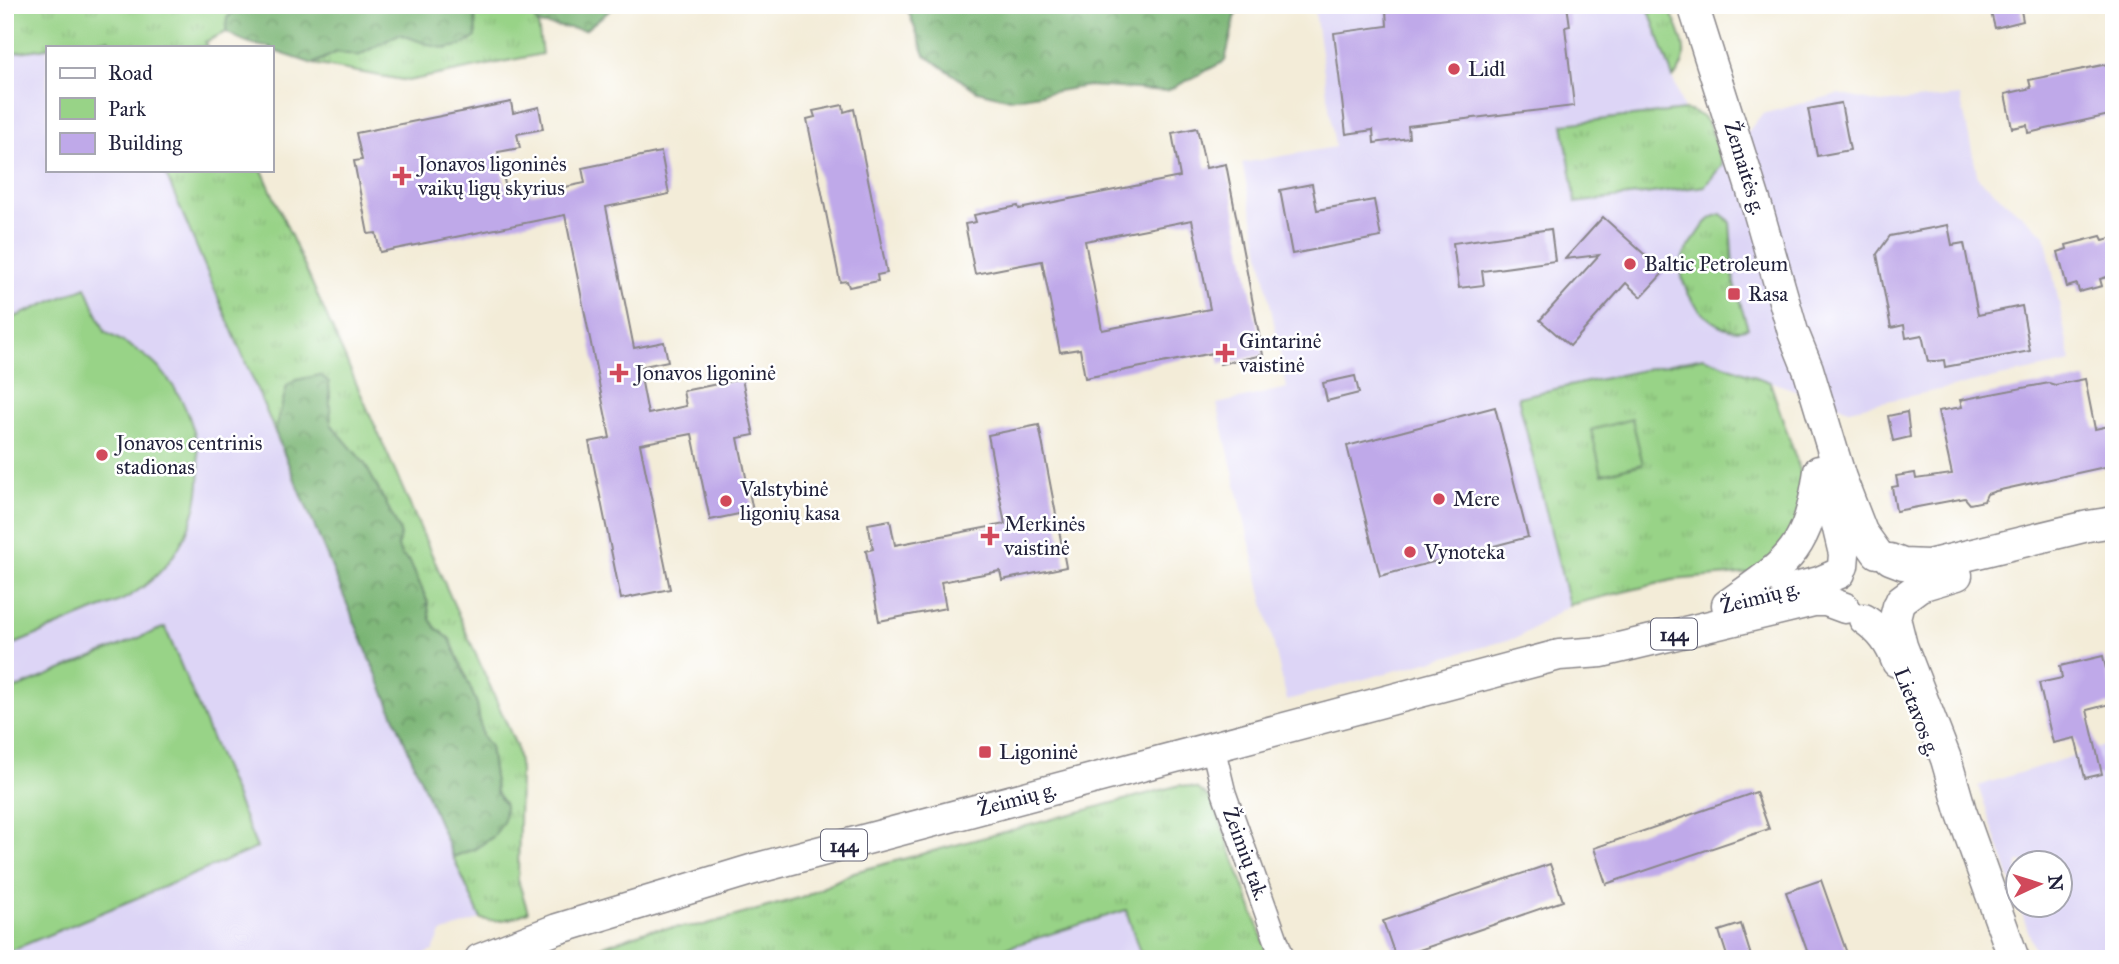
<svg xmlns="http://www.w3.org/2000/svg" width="2119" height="964" viewBox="0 0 2119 964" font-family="'IM FELL Great Primer',serif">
	<defs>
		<pattern id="grass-tufts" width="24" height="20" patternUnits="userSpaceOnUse" patternTransform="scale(1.75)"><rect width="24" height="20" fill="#98d387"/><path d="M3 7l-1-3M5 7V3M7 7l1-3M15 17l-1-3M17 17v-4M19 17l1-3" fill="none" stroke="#83b575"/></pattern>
		<pattern id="forest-crowns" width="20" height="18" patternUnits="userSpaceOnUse" patternTransform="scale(1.75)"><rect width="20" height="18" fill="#7ab574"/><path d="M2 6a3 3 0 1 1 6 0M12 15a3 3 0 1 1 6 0" fill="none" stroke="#649360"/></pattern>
	</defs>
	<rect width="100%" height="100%" fill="#fff"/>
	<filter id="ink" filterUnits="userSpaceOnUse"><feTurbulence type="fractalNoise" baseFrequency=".0143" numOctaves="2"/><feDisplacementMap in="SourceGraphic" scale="14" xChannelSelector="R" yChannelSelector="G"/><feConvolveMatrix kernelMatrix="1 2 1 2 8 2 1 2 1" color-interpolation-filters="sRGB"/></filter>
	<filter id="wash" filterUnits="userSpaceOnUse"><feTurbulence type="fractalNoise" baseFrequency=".00686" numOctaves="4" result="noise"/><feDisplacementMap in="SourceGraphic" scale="28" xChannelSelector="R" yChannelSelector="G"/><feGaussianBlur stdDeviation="1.57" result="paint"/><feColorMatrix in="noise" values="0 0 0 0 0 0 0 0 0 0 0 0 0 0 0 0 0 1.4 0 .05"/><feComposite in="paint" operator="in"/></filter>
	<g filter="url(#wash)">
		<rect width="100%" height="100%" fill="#f3ecd8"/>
		<g fill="#ddd5f6">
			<polygon points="1314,5 1647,5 1684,110 1564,124 1576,203 1705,186 1762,114 1838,94 1881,103 1960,96 1978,178 2045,235 2071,362 1849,409 1703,358 1518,397 1569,605 1519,637 1287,700 1217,404 1287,388 1242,163 1335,147"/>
			<polygon points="108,39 111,47 51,47"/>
			<polygon points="47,48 47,170 164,170 423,787 481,919 441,933 433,951 413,959 5,959 5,54"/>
			<polygon points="2114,743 2114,959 2038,959 2019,905 2060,904 2060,862 2018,862 2017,899 1978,786"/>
			<polygon points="1126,910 1142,959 971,959"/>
		</g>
		<g fill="url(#grass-tufts)" stroke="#5d7a61" stroke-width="2">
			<polygon points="5,5 240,5 227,18 226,32 205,42 207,47 111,47 108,39 5,54"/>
			<polygon points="466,5 527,5 538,24 542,54 408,81 313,64 337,52 358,56 399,33 447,49 475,12"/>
			<path d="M1647,5H1668C1678,31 1696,55 1673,78Z"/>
			<path d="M1684,110C1712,113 1712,135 1721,159L1722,165L1705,186L1576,203L1563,124Z"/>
			<path d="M164,170H262L516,745L520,770L518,880L528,912C511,919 500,923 481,919L453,857L476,848L494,836L504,820L505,805L496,792L490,747L482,736L477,704L450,639L436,628L430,619L427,600L410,562L401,556L398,547L400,532L331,424L329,410L330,392L287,386L275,432Z"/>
			<path d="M1721,214L1730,221L1734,284L1748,328C1716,340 1676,293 1682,262C1683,252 1692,243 1698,234C1705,224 1708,218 1721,214Z"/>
			<polygon points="1703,357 1770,382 1803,479 1794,540 1752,573 1673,580 1569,605 1518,397"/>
			<polygon points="1180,785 1198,789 1213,801 1270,959 1142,959 1126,910 971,959 566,959 649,930 704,925 806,896 854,872"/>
		</g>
		<g fill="url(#forest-crowns)" stroke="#4e6c58" stroke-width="2">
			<path d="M240,5H466L475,12L476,37C447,58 430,44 399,34L358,56L337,52L313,64L271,50V47C255,47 240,40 226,32L227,18Z"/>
			<polygon points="527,5 617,5 585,30 538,24"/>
			<polygon points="906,5 1238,5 1225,61 1167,91 1088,86 1010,99 977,91 925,55"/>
			<polygon points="320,375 329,382 331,424 365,464 391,513 400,532 398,547 401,555 410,562 427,601 430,619 436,628 450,639 477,704 482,736 490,747 496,792 505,805 504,820 494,836 476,848 453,857 275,432 287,386 296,380"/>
		</g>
		<g fill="#98d387" stroke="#5d7a61" stroke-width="2">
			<path d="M86,287L105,332C127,344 149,355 165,375C220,443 209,546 133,594C122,602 107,606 94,611C64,623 35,636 5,648V321Z"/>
			<polygon points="1632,419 1643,464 1602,474 1591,430"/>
			<polygon points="165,627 257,848 5,953 5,693"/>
		</g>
		<g id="blocks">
			<g fill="#bfa9e9" fill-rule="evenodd">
				<polygon points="1424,5 1567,5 1570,26 1565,27 1574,106 1408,126 1409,138 1374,143 1373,130 1346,134 1334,33 1387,26 1386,10"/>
				<polygon points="1989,5 2020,5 2023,21 1995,28"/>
				<polygon points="2108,64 2110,72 2114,71 2114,114 2028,133 2027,125 2012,128 2005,94 2031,88 2029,80"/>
				<polygon points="511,102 513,113 539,107 543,129 517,134 520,148 498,152 507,193 529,188 530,194 585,183 582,168 661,152 669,194 606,207 634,348 664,342 668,361 639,367 648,414 686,406 683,391 742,379 754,435 738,438 753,511 710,520 692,434 640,444 670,589 621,599 589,442 610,438 565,215 380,252 376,233 368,234 354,161 362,160 356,133"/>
				<polygon points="1841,103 1850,150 1817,156 1808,109"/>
				<polygon points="843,105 844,112 854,109 887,273 877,275 878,281 849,287 847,281 840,282 807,119 815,117 813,111"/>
				<path d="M1197,128L1206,168L1226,164L1263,355L1220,364L1218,352L1085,378L1080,349L1060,352L1042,261L975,274L965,224L976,222L974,215L1018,206L1019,209L1180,177L1172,133ZM1192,220L1210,309L1102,330L1085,241Z"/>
				<polygon points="1312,184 1317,210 1374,200 1381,237 1292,254 1280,190"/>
				<polygon points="1603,217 1664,272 1641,297 1626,283 1570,346 1540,320 1599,255 1565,259"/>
				<polygon points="1948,225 1952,245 1964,243 1978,315 2022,306 2030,351 1945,367 1944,360 1928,362 1922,335 1906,338 1904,325 1891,328 1877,254 1890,236"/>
				<polygon points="1551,229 1555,261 1482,271 1484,285 1459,288 1453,243"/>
				<polygon points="2101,236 2103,240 2114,237 2114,275 2100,279 2102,286 2079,292 2077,284 2067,287 2058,252 2067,249 2066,245"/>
				<polygon points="1355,376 1359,393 1327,401 1323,383"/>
				<polygon points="2085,379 2095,429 2109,426 2114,449 2114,465 1996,491 1987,494 1984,501 1970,504 1965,498 1896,511 1892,487 1898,486 1896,476 1915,473 1916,479 1952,474 1938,411 1962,407 1960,400 2049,383 2055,385"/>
				<polygon points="1495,407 1528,537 1380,576 1347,446"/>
				<polygon points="1907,412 1910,437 1893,441 1888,416"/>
				<polygon points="1039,425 1066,567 1002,580 1000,571 941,582 946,608 879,621 866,551 873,549 868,524 890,520 895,545 1005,524 988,435"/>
				<polygon points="2103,656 2114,703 2087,710 2102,774 2085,778 2075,738 2053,743 2039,683 2062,678 2060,666"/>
				<polygon points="1756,792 1769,829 1606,884 1594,848"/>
				<polygon points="1550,864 1563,901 1396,958 1383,921"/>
				<polygon points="1821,880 1849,959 1810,959 1786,892"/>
				<polygon points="1741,924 1752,959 1728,959 1719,931"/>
			</g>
		</g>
	</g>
	<g filter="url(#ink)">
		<use href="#blocks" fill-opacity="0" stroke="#8a878a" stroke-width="2"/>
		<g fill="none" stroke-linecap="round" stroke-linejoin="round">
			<g stroke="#8a878a" stroke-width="26">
				<polyline id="minor" points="1213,748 1224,793 1283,959"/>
			</g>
			<g stroke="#8a878a" stroke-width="33">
				<g id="major">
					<polyline points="1693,5 1758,210 1793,332 1808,369 1841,478 1862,532 1877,553"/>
					<polyline points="1829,491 1844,554 1843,566"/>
					<polyline points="1890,559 1903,564 1928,565 2088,526 2114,522"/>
					<polyline points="1787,590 1819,582 1840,573"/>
					<polyline points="1901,600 1920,586 1957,575"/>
					<path d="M1727,605C1789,561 1808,551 1819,471"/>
					<polyline points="1898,606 1895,618 1902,646 1946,759 1961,811 2014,959"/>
					<path d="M1864,619C1881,631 1890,643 1897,662"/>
					<polyline points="480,959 557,929 754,869 1559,655 1602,652 1814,601 1826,601 1845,608"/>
				</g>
			</g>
			<use href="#minor" stroke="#fff" stroke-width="23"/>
			<use href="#major" stroke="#fff" stroke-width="30"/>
		</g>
	</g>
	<g fill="#d1495b" stroke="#fff" stroke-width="2.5">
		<circle cx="1454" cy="69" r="7"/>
		<path d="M398.5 165.5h7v7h7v7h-7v7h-7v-7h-7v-7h7z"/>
		<circle cx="1630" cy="264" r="7"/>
		<rect x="1727" y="287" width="14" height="14" rx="3.5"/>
		<path d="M1221.5 342.5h7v7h7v7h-7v7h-7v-7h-7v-7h7z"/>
		<path d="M615.5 362.5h7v7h7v7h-7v7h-7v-7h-7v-7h7z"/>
		<circle cx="102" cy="455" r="7"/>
		<circle cx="1439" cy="499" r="7"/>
		<circle cx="726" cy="501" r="7"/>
		<path d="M986.5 525.5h7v7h7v7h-7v7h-7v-7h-7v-7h7z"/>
		<circle cx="1410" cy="552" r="7"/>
		<rect x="978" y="745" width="14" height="14" rx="3.5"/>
	</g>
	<g text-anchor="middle" stroke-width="5" stroke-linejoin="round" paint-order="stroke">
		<g fill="#fff" stroke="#646476" stroke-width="2">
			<rect x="1651" y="618.5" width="46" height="31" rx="5"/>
			<rect x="821" y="829.5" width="46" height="31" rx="5"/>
		</g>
		<g font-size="19" font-weight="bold" fill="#22223b">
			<text x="1674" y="641">144</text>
			<text x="844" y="852">144</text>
		</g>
		<g font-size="21" fill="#22223b" stroke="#fff" text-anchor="start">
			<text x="1468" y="76">Lidl</text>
			<text x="418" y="171">Jonavos ligoninės<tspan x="418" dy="24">vaikų ligų skyrius</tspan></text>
			<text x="1644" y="271">Baltic Petroleum</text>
			<text x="1748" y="301">Rasa</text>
			<text x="1239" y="348">Gintarinė<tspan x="1239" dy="24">vaistinė</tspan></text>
			<text x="635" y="380">Jonavos ligoninė</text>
			<text x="116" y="450">Jonavos centrinis<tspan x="116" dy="24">stadionas</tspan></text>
			<text x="740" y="496">Valstybinė<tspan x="740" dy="24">ligonių kasa</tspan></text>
			<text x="1453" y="506">Mere</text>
			<text x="1004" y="531">Merkinės<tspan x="1004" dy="24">vaistinė</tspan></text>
			<text x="1424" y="559">Vynoteka</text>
			<text x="999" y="759">Ligoninė</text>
		</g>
		<g font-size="21" fill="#22223b" stroke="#fff">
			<text transform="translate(1745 168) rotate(73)" y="7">Žemaitės g.</text>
			<text transform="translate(1760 597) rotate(-14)" y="7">Žeimių g.</text>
			<text transform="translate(1917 712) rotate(69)" y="7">Lietavos g.</text>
			<text transform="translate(1017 799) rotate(-15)" y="7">Žeimių g.</text>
			<text transform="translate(1246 854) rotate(70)" y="7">Žeimių tak.</text>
		</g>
	</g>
	<rect width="2119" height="964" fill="none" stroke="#fff" stroke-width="28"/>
	<rect x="46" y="46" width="228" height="126" fill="#ffffff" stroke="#a7a7b1" stroke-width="2"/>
	<rect x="60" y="68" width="35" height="10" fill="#ffffff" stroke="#a7a7b1" stroke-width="2"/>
	<text x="108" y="80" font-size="21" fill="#22223b">Road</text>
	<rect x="60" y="98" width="35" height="21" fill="#98d387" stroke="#a7a7b1" stroke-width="2"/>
	<text x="108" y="116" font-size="21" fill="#22223b">Park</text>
	<rect x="60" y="133" width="35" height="21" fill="#bfa9e9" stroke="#a7a7b1" stroke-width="2"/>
	<text x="108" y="150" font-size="21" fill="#22223b">Building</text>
	<g transform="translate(2039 884) rotate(86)"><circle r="33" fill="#ffffff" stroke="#a7a7b1" stroke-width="2"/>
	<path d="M0-5L12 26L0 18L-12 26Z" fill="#d1495b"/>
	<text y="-10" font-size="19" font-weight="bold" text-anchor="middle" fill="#22223b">N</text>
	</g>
</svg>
